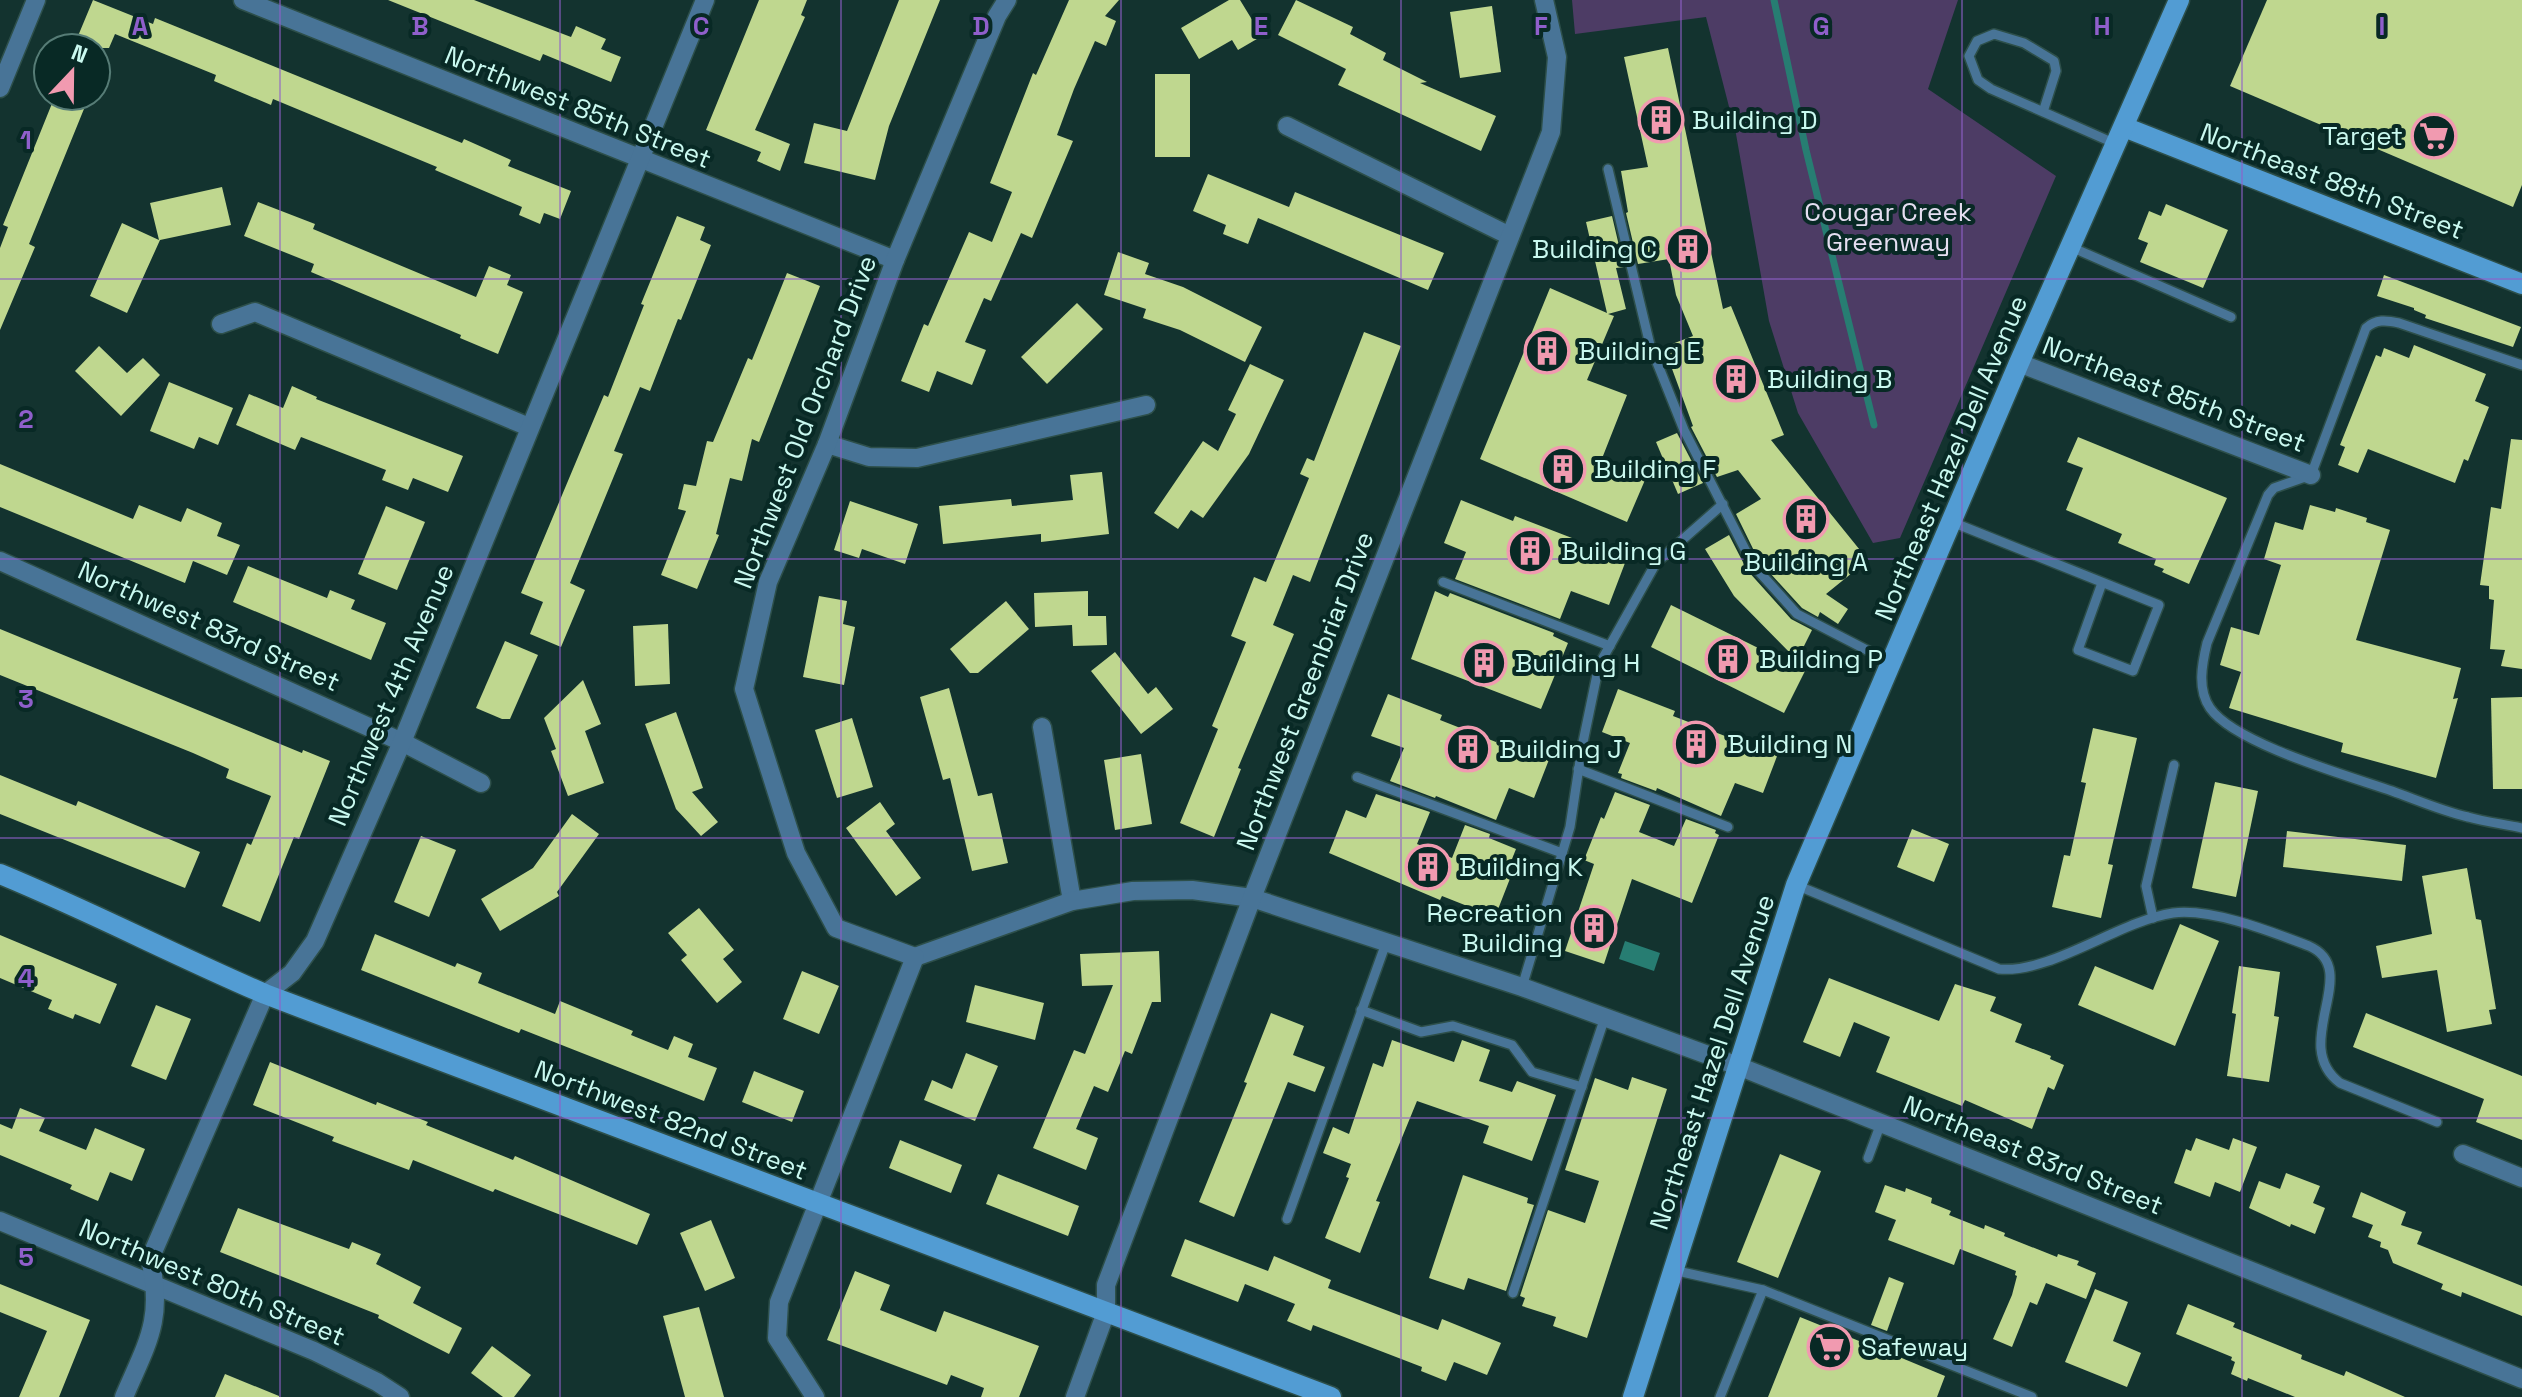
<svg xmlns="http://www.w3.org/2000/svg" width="2522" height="1397" viewBox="0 0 2522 1397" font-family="'Space Grotesk',sans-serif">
	<rect width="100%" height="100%" fill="#13332f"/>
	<polygon fill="#4d3c65" points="1572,0 1958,0 1928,89 2056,176 1900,538 1873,543 1798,413 1769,321 1736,134 1706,17 1575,34"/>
	<polygon fill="#277d72" points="1625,941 1660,953 1654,971 1619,959"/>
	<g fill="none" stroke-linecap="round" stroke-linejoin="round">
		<polyline stroke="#277d72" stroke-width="7" points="1774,0 1806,150 1874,425"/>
	</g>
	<g fill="#bfd78f">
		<polygon points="93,0 153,24 155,18 462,143 464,139 511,160 508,166 571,191 560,219 544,213 540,224 519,215 522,207 435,170 437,167 273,99 271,105 214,81 216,75 115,34 109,48 73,48"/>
		<polygon points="388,0 474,0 571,37 576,26 606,39 601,49 621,57 611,82 543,54 540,61"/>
		<polygon points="759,0 807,0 801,15 805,17 755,130 790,144 780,171 757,161 761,152 706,130"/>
		<polygon points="899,0 940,0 889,126 875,180 804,163 814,123 847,131"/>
		<polygon points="1069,0 1119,0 1105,16 1116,21 1106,46 1095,41 1074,89 1057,135 1073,141 1032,238 1021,233 991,301 984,298 965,342 986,350 972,385 937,371 929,392 901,381 924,324 928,326 969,232 992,242 1012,192 990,183 1033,73 1036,75"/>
		<polygon points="1229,0 1240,0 1262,36 1238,50 1232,40 1199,59 1181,28"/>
		<polygon points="1296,0 1353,27 1350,34 1386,53 1383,60 1427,82 1420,83 1496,116 1481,151 1338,85 1346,69 1278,35"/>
		<polygon points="2267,0 2522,0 2522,185 2513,207 2230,86"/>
		<polygon points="1492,6 1501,72 1460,78 1450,12"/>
		<polygon points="1668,48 1723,309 1731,306 1784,435 1771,440 1868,560 1826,594 1848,609 1838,624 1820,612 1818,617 1802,608 1759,561 1736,514 1761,499 1738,470 1717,477 1691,427 1693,426 1664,347 1693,336 1676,295 1669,259 1638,264 1626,213 1628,212 1621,171 1648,167 1624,57"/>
		<rect x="1155" y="74" width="35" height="83"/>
		<polygon points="55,96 66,96 86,104 29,244 35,247 0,330 0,248 8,227 3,225"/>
		<polygon points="1208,174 1289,207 1295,192 1444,253 1428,290 1258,218 1248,244 1223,234 1226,225 1193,211"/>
		<polygon points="222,187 231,225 160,240 127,313 90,296 122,223 159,240 150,203"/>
		<polygon points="258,202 315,224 313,229 476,297 489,266 511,275 507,285 523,292 498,354 460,338 461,335 311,272 314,264 244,236"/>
		<polygon points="2166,204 2228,230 2203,288 2140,262 2148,243 2138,239 2149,211 2161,216"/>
		<polygon points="677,216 705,227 700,240 711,245 681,320 678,319 650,391 640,387 614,451 623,454 570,583 585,590 561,647 530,634 543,602 521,593 604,395 608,397 644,305 641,304"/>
		<polygon points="1612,216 1624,267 1616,268 1626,309 1608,314 1614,316 1587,380 1627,395 1601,461 1645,480 1627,522 1480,459 1550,288 1607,313 1586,222"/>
		<polygon points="1118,252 1149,263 1145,274 1183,287 1262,327 1245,362 1180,330 1143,318 1146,309 1104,295"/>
		<polygon points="787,273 820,286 759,442 752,439 742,481 730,478 716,534 719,535 697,589 661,575 686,511 678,509 684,484 696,486 707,441 713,442 748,358 752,360"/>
		<polygon points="2384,275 2521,327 2513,347 2425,318 2426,315 2414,310 2414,308 2377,296"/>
		<polygon points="1077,303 1103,329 1047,384 1021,357"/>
		<polygon points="1364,332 1401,346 1310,582 1293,575 1273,625 1294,634 1238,768 1241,769 1214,837 1180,823 1218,729 1212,726 1246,642 1231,636 1254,577 1266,582 1309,478 1300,474 1307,458 1314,461"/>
		<polygon points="2414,345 2486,374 2475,401 2489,407 2468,461 2464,459 2455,483 2368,449 2358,473 2338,465 2345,447 2340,445 2376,355 2381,357 2384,348 2409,358"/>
		<polygon points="99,346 127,373 143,358 160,375 121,416 75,371"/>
		<polygon points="1250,364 1284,380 1249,454 1203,518 1191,510 1178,529 1154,513 1203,441 1218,451 1236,414 1228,410"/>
		<polygon points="169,382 233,408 218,445 199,437 194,449 150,431"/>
		<polygon points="292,386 317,397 316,399 463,456 448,492 413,478 408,490 382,480 386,470 301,437 295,450 236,425 249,394 283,408"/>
		<polygon points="1677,433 1703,483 1678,494 1656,442"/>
		<polygon points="2078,437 2227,498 2189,584 2162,572 2164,569 2154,565 2156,559 2118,543 2122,534 2066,510 2083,468 2067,462"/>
		<polygon points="2511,439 2522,440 2522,669 2501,666 2505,650 2490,649 2494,600 2489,599 2489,586 2480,585 2491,507 2501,509"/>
		<polygon points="0,464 133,519 139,505 181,522 187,508 222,523 217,536 240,545 227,575 193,561 185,583 0,507"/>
		<polygon points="1102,472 1109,534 1041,542 1041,534 943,544 939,506 1011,499 1012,506 1073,500 1070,475"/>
		<polygon points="1461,500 1513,521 1515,516 1572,538 1571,542 1625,563 1609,605 1571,591 1560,619 1455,579 1466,552 1444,543"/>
		<polygon points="850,501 918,524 905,564 862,549 859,558 834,550"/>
		<polygon points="2310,505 2335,512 2336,508 2367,518 2366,522 2390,530 2356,640 2461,668 2453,699 2458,698 2436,778 2341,752 2343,743 2229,708 2241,672 2220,665 2231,627 2259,635 2281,565 2264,559 2275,522 2303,530"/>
		<polygon points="386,506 425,522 397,590 358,574"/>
		<polygon points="1729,535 1747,570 1791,619 1812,630 1797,660 1734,596 1705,549"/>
		<polygon points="248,566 327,598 330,590 355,600 351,609 386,623 371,660 233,602"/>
		<polygon points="1088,591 1088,616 1106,616 1107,645 1073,646 1072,625 1035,627 1034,593"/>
		<polygon points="1435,591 1448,597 1450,593 1554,633 1553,636 1568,643 1541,709 1411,659"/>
		<polygon points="819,596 847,601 843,624 855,627 844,685 803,677"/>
		<polygon points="1006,601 1029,629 978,673 970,673 950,649"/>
		<polygon points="1671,605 1805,671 1784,713 1651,647"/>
		<polygon points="668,624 670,684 635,686 633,626"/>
		<polygon points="0,629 302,753 303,750 330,761 299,839 294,837 260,922 222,906 247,843 251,845 271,796 226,778 229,769 193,753 0,675"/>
		<polygon points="505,641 538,655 510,719 502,719 476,708"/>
		<polygon points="1115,652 1148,694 1156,687 1173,709 1141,734 1091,671"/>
		<polygon points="583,680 601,724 585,731 604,783 568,796 551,751 556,749 544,718"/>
		<polygon points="949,688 978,796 992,793 1008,863 972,871 950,778 943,780 920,697"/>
		<polygon points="1618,689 1675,711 1673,716 1725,736 1728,731 1779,751 1763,793 1735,783 1721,816 1657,788 1656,791 1621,778 1622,774 1618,773 1630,743 1602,732"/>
		<polygon points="1388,694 1442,715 1440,720 1496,742 1498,737 1550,757 1534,798 1509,788 1496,820 1436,796 1435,798 1390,781 1404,748 1371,736"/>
		<polygon points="2522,697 2522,789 2493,789 2491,698"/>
		<polygon points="676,712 703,788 692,792 718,822 701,836 676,809 645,724"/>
		<polygon points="852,718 873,787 837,798 815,730"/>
		<polygon points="2093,728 2137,738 2108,864 2113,865 2101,918 2052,907 2064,855 2070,856 2086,783 2081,782"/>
		<polygon points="1141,754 1152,824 1115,830 1104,760"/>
		<polygon points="0,775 76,806 78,801 200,852 185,888 0,814"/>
		<polygon points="2215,782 2258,791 2236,897 2192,888"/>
		<polygon points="1615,792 1650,805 1639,832 1674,846 1686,819 1716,830 1715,833 1719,835 1692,903 1632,879 1604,964 1565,951 1594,864 1584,860 1601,817 1604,819"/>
		<polygon points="1376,794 1430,812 1417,844 1452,858 1465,825 1490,834 1489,838 1516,849 1506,874 1511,876 1495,917 1442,896 1440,900 1329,853 1346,810 1366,818"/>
		<polygon points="880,802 895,824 886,831 921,878 896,896 846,828"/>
		<polygon points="572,814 599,834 557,892 559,896 500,931 481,899 533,868"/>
		<polygon points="1912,829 1949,844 1934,882 1897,867"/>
		<polygon points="2287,831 2406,845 2402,881 2283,867"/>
		<polygon points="421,836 456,850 429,917 394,902"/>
		<polygon points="2467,868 2476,919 2481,920 2496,1009 2489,1010 2492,1024 2447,1032 2437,970 2382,978 2376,946 2432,934 2422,876"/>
		<polygon points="699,908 734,950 723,959 742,982 717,1003 681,960 687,955 668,933"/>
		<polygon points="2180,924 2219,941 2175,1046 2078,1005 2095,966 2153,990"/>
		<polygon points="375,934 455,967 457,963 482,973 478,983 555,1014 560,1001 633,1031 631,1035 668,1050 674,1036 693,1044 688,1057 717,1068 704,1101 521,1029 519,1033 361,970"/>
		<polygon points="0,935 117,984 100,1024 75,1014 73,1019 48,1009 52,1000 0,978"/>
		<polygon points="1159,951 1161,1002 1152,1002 1132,1054 1125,1051 1108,1092 1094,1086 1076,1129 1098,1138 1086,1170 1033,1148 1074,1050 1085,1054 1113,985 1082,986 1080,954"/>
		<polygon points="2239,966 2280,972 2274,1016 2279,1017 2269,1082 2227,1076 2236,1014 2232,1013"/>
		<polygon points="802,971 839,986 819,1034 783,1019"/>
		<polygon points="1829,978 1939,1021 1955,984 1996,997 1990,1011 2022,1024 2015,1042 2051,1056 2050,1059 2064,1065 2054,1090 2048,1087 2032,1129 1965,1100 1962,1106 1876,1072 1890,1037 1854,1022 1840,1057 1803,1042"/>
		<polygon points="975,985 1044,1003 1035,1040 966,1022"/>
		<polygon points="156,1005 191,1019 166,1080 131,1066"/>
		<polygon points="1271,1013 1304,1026 1293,1055 1325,1067 1315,1092 1288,1082 1234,1217 1199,1202 1247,1083 1244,1082"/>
		<polygon points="2366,1013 2522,1076 2522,1140 2476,1122 2484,1099 2353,1047"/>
		<polygon points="1392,1040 1454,1062 1462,1040 1490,1050 1479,1081 1512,1092 1517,1081 1556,1095 1532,1161 1483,1143 1489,1126 1417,1101 1376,1201 1380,1202 1360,1253 1325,1238 1349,1178 1346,1177 1351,1164 1323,1153 1333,1127 1349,1134 1373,1063 1383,1067"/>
		<polygon points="966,1053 998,1066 975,1121 924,1100 932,1080 952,1089"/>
		<polygon points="270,1062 376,1105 377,1102 428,1122 426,1125 513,1160 515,1156 650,1214 637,1245 495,1189 493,1192 413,1160 409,1170 332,1141 334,1137 253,1105"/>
		<polygon points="754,1071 804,1091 792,1122 742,1102"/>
		<polygon points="1632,1077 1667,1089 1587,1338 1553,1326 1556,1317 1522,1306 1525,1298 1520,1296 1548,1210 1585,1223 1599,1181 1565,1170 1595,1078 1628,1090"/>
		<polygon points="20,1108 45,1118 39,1131 86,1150 95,1128 145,1149 132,1181 110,1172 98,1201 70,1189 72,1185 0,1155 0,1124 12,1129"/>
		<polygon points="2196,1138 2229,1150 2233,1138 2257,1147 2240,1192 2215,1182 2210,1197 2174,1183 2186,1149 2191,1151"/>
		<polygon points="900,1140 962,1165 951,1193 889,1168"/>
		<polygon points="1780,1154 1821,1171 1778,1278 1737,1262"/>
		<polygon points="2286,1173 2320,1186 2313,1203 2325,1208 2315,1234 2291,1224 2290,1227 2249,1208 2259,1181 2280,1189"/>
		<polygon points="998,1174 1079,1206 1068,1236 986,1204"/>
		<polygon points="1463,1175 1528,1198 1527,1203 1534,1205 1506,1291 1468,1278 1464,1290 1429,1278"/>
		<polygon points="1885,1185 1905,1192 1906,1188 1932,1198 1931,1203 1951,1211 1949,1215 1984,1229 1985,1225 2005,1233 2004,1236 2057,1257 2058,1254 2079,1261 2077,1265 2096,1273 2086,1299 2046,1283 2037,1305 2030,1302 2012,1347 1993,1339 2012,1295 2017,1276 2015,1275 2016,1271 1960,1249 1954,1265 1888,1240 1896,1220 1875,1212"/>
		<polygon points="2361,1192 2406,1212 2401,1225 2422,1232 2417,1244 2522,1286 2522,1316 2462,1292 2461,1297 2441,1289 2443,1284 2393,1263 2388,1250 2380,1247 2381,1242 2368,1237 2373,1225 2352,1217"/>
		<polygon points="238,1208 349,1249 352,1242 381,1254 376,1264 421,1287 413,1303 462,1328 449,1354 378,1318 379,1315 220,1252"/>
		<polygon points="711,1220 735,1278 705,1291 680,1233"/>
		<polygon points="1185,1239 1268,1271 1274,1256 1331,1280 1328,1288 1438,1330 1442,1319 1501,1343 1487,1375 1454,1362 1446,1381 1421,1371 1422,1367 1313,1325 1311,1331 1287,1321 1295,1304 1245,1284 1238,1302 1171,1276"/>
		<polygon points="855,1271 890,1285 880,1310 936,1332 944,1311 1039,1346 1019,1397 981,1397 984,1388 951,1375 947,1385 827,1340"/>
		<polygon points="1889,1277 1904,1283 1887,1331 1871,1325"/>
		<polygon points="0,1284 90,1320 59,1397 19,1397 47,1331 0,1312"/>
		<polygon points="2095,1289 2128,1302 2113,1341 2141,1353 2127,1387 2065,1362"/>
		<polygon points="2188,1304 2235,1323 2233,1327 2302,1355 2301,1359 2344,1376 2346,1371 2405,1397 2295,1397 2248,1378 2247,1381 2231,1374 2235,1362 2231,1360 2232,1357 2176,1334"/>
		<polygon points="699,1307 724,1397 685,1397 663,1316"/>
		<polygon points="1800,1317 1864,1343 1865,1339 1882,1345 1880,1349 1945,1376 1937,1397 1768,1397"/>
		<polygon points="492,1346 531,1375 514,1397 503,1397 471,1373"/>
		<polygon points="225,1374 279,1396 279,1397 215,1397"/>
	</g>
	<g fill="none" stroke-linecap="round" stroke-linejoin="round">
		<g stroke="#2d4f4a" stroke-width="12">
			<g id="lane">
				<polyline points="2043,112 2056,71 2054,61 2024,43 1994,34 1977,41 1969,56 1978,80 1991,89 2116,144"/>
				<polyline points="1608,169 1650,345 1684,430 1753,565 1797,614 1892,663"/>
				<polyline points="2071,247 2231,317"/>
				<path d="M2522,365L2399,323C2386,320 2376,319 2366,328L2311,475L2274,488L2268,495L2207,643C2202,664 2197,689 2210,708C2235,744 2349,776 2392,791C2417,800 2442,811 2468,817C2485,822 2504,824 2522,828"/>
				<polyline points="1952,522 2159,605 2133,671 2078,650 2102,583"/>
				<polyline points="1443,582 1610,646"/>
				<polyline points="1578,769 1728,827"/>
				<polyline points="1357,777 1562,853"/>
				<path d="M1796,885L1999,969C2051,974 2119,921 2173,913C2212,908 2272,932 2309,946C2364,970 2288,1044 2340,1083L2437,1122"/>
				<polyline points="2153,918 2146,886 2174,765"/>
				<polyline points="1522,987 1570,827 1582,747 1599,665 1656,563 1723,504"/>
				<polyline points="1361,1010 1421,1032 1453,1026 1512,1045 1532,1072 1582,1087"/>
				<polyline points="1868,1158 1881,1123"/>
				<polyline points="1287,1219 1386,943"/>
				<polyline points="1673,1270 1763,1290 1720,1397"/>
				<polyline points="1763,1290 2032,1397"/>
				<polyline points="1513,1293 1605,1017"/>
			</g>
		</g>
		<g stroke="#2d4f4a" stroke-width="21">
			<g id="street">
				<polyline points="243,0 895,260"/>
				<polyline points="0,88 36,0"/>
				<polyline points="1287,126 1510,236"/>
				<polyline points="221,324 255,312 529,427"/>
				<polyline points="2019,363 2311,475"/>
				<polyline points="827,444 869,457 917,458 1146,405"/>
				<polyline points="0,561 402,742 481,783"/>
				<polyline points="1042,727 1072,901"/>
				<polyline points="915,957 1072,901 1133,891 1192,890 1252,898 1522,987 1738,1066 2522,1379"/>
				<polyline points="2463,1154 2522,1178"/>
				<polyline points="0,1221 314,1351 377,1382 400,1397"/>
				<path d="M124,1397C147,1343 164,1320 150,1259L265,994L292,973L315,941L402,742L705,0"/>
				<polyline points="815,1397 777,1338 779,1302 915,957 836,928 796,853 744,689 768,582 827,444 895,260 997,16 1007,0"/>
				<polyline points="1075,1397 1106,1312 1106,1285 1252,898 1551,132 1557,57 1544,0"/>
			</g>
		</g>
		<g stroke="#2d4f4a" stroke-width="23">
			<g id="secondary">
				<polyline points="2124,127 2522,284"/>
				<path d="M0,874C90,911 176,956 265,994L1331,1397"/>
				<polyline points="1633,1397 1796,885 2019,363 2179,0"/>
			</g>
		</g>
		<use href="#lane" stroke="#487497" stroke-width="9"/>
		<use href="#street" stroke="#487497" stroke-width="18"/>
		<use href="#secondary" stroke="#529cd3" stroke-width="20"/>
	</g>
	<path fill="none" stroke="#8f5fcb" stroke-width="2" stroke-opacity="0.55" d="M280,0V1397M560,0V1397M841,0V1397M1121,0V1397M1401,0V1397M1681,0V1397M1962,0V1397M2242,0V1397M0,279H2522M0,559H2522M0,838H2522M0,1118H2522"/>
	<defs>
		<g id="building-ring" transform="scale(2.3)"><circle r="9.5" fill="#082925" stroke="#f19ab0" stroke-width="1.5"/><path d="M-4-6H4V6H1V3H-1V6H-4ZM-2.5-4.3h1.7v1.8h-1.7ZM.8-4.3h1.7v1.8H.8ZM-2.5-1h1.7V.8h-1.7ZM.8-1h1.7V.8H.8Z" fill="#f19ab0"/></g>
		<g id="supermarket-ring" transform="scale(2.3)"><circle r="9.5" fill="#082925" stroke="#f19ab0" stroke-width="1.5"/><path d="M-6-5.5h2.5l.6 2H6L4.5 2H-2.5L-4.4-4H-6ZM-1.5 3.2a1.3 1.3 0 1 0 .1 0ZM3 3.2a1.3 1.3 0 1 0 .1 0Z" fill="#f19ab0"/></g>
	</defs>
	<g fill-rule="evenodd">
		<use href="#building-ring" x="1661" y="120"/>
		<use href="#supermarket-ring" x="2434" y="136"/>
		<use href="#building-ring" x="1688" y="249"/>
		<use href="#building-ring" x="1547" y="351"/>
		<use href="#building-ring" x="1736" y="379"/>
		<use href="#building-ring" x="1563" y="469"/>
		<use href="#building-ring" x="1806" y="519"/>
		<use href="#building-ring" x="1530" y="551"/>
		<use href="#building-ring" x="1728" y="659"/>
		<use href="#building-ring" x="1484" y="663"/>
		<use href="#building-ring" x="1696" y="744"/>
		<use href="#building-ring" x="1468" y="749"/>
		<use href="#building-ring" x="1428" y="867"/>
		<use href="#building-ring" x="1594" y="928"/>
		<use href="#supermarket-ring" x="1830" y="1347"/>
	</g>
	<g text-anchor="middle" stroke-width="8" stroke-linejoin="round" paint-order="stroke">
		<g font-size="26" fill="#caf9f0" stroke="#082925">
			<text transform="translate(578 107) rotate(22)" y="9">Northwest 85th Street</text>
			<text transform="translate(2332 181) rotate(21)" y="9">Northeast 88th Street</text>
			<text transform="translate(2174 394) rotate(21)" y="9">Northeast 85th Street</text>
			<text transform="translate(805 422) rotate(-69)" y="9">Northwest Old Orchard Drive</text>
			<text transform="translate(1951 458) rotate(-67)" y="9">Northeast Hazel Dell Avenue</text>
			<text transform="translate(209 626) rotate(24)" y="9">Northwest 83rd Street</text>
			<text transform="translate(1305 691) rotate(-69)" y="9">Northwest Greenbriar Drive</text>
			<text transform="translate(391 695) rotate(-67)" y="9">Northwest 4th Avenue</text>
			<text transform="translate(1712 1062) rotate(-72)" y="9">Northeast Hazel Dell Avenue</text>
			<text transform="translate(671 1120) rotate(21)" y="9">Northwest 82nd Street</text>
			<text transform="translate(2033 1155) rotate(22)" y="9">Northeast 83rd Street</text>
			<text transform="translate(212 1282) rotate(23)" y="9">Northwest 80th Street</text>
		</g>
		<g font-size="26" fill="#caf9f0" stroke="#082925" text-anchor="start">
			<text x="1692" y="129">Building D</text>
			<text x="2403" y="145" text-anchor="end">Target</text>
			<text x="1657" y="258" text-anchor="end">Building C</text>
			<text x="1578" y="360">Building E</text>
			<text x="1767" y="388">Building B</text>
			<text x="1594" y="478">Building F</text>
			<text x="1561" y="560">Building G</text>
			<text x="1806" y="571" text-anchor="middle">Building A</text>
			<text x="1759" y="668">Building P</text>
			<text x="1515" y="672">Building H</text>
			<text x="1727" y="753">Building N</text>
			<text x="1499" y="758">Building J</text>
			<text x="1459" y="876">Building K</text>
			<text x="1563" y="922" text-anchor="end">Recreation<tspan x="1563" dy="30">Building</tspan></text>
			<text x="1861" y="1356">Safeway</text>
		</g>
		<g font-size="26" fill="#e5def1" stroke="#082925">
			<text x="1888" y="221">Cougar Creek<tspan x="1888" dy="30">Greenway</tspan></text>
		</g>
	</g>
	<g font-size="26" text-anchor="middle" font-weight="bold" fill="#8f5fcb" stroke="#082925" stroke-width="8" stroke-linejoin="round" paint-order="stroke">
		<text x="140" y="35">A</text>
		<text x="420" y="35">B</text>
		<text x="701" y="35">C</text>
		<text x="981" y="35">D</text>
		<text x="1261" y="35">E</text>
		<text x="1541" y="35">F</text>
		<text x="1821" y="35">G</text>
		<text x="2102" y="35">H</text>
		<text x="2382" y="35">I</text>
		<text x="26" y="149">1</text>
		<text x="26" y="428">2</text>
		<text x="26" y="708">3</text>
		<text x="26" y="987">4</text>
		<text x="26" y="1266">5</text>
	</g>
	<g transform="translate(72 72) rotate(22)"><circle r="38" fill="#082925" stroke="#567c76" stroke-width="2"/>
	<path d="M0-6L14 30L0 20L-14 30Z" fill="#f19ab0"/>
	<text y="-12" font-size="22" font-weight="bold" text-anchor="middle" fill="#caf9f0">N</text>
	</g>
</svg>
